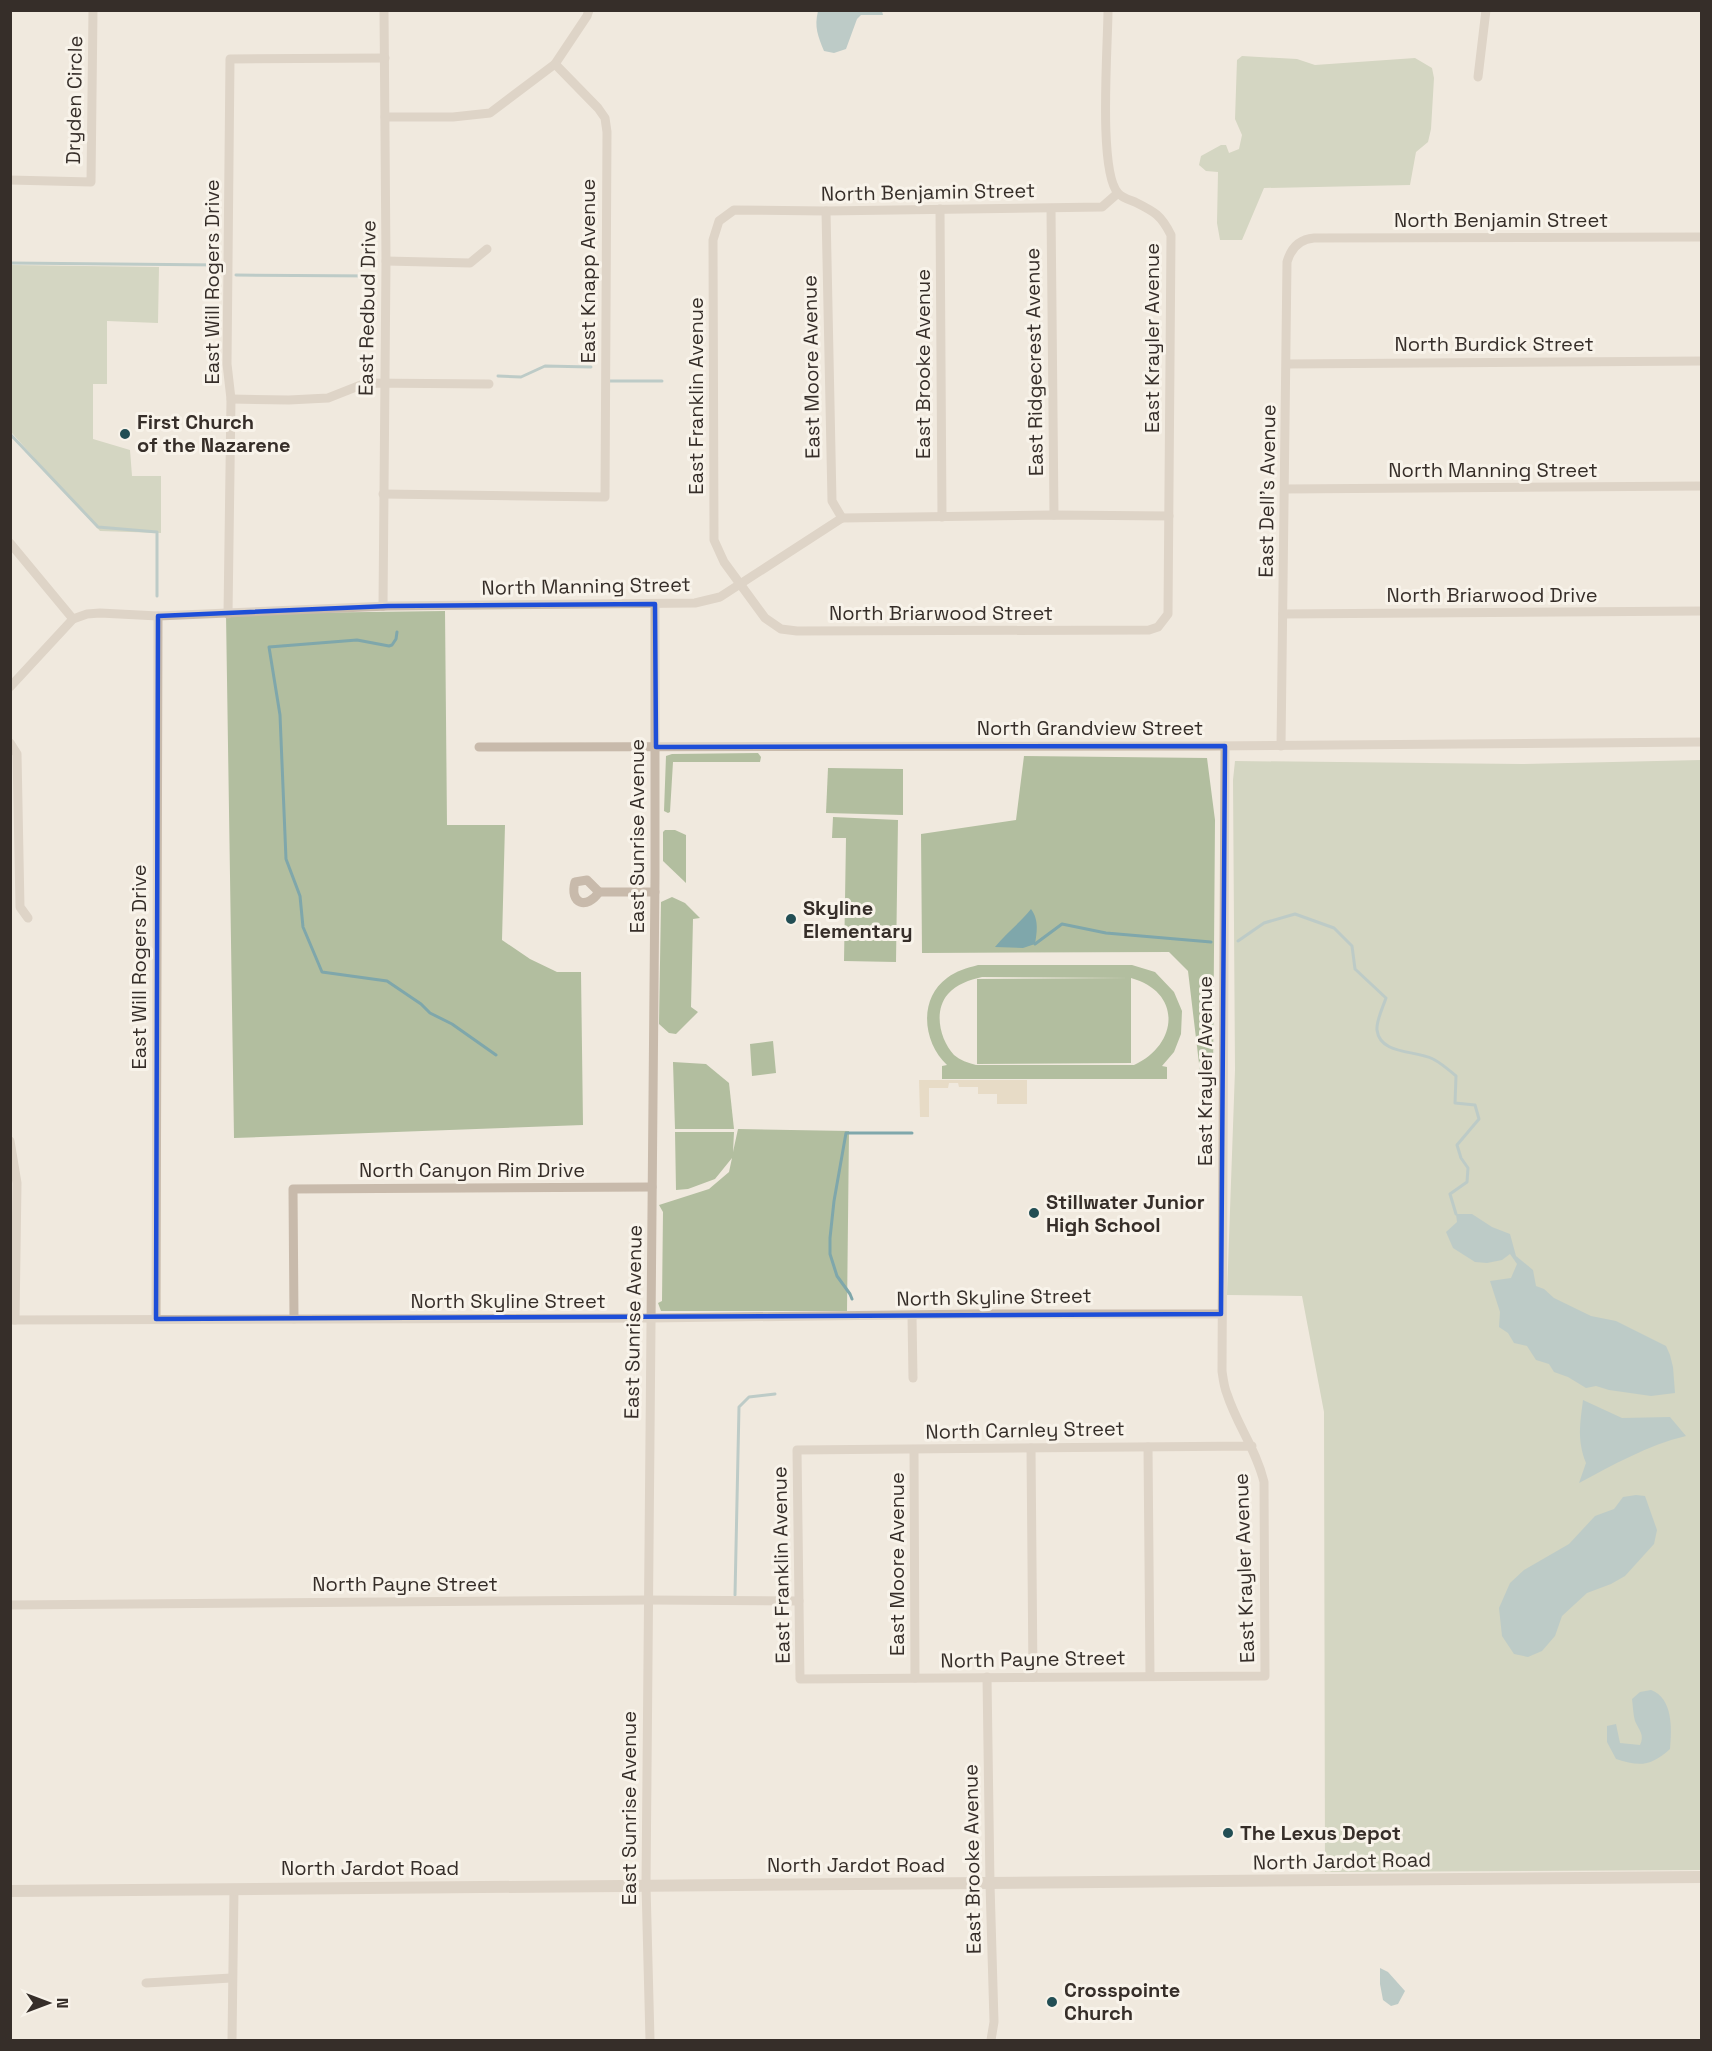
<svg xmlns="http://www.w3.org/2000/svg" width="1712" height="2051" viewBox="0 0 1712 2051" font-family="'Space Grotesk',sans-serif">
	<rect width="100%" height="100%" fill="#f0e9de"/>
	<g fill="#b2be9f" fill-rule="evenodd">
		<polygon points="1242,56 1297,59 1315,65 1415,58 1432,68 1434,78 1431,129 1428,142 1416,152 1410,185 1264,188 1242,240 1220,240 1217,223 1218,172 1206,171 1199,165 1201,156 1221,145 1226,145 1229,153 1239,149 1242,135 1235,119 1237,60"/>
		<polygon points="11,265 159,267 158,323 107,321 107,384 93,384 93,439 130,450 132,476 161,476 161,533 100,531 11,432"/>
		<polygon points="445,611 447,825 505,825 502,940 530,959 557,972 581,972 583,1125 234,1138 226,614"/>
		<polygon points="758,753 761,757 760,762 673,762 670,812 668,813 664,811 666,756 672,754"/>
		<polygon points="1024,756 1207,758 1215,820 1213,1080 1201,1080 1188,971 1169,952 922,953 921,834 1016,820"/>
		<polygon points="1701,760 1701,1870 1325,1872 1324,1412 1302,1296 1227,1295 1235,1070 1233,780 1235,761 1522,764"/>
		<polygon points="828,768 903,769 903,815 826,813"/>
		<polygon points="833,817 898,820 896,962 844,961 846,838 832,838"/>
		<polygon points="665,830 675,830 686,835 686,883 663,861 663,832"/>
		<polygon points="672,897 685,903 700,918 693,919 691,1007 698,1012 676,1034 669,1033 659,1024 661,902"/>
		<path d="M978,965H1132L1155,972L1174,992L1182,1011L1181,1034L1174,1052L1162,1066L1167,1067V1079H942V1066L947,1065C923,1043 918,999 947,978C956,971 967,968 978,965ZM982,977L1130,978L977,979V1064L1131,1063V978C1182,992 1179,1044 1134,1065H976C968,1063 960,1060 954,1055C940,1040 933,1011 948,994C957,984 969,980 982,977Z"/>
		<polygon points="773,1041 776,1073 752,1076 750,1044"/>
		<polygon points="673,1062 706,1064 729,1083 734,1129 675,1129"/>
		<polygon points="738,1129 849,1131 847,1311 661,1311 658,1303 662,1301 663,1212 659,1205 709,1189 729,1172 732,1158 715,1179 688,1189 676,1190 675,1132 734,1132 733,1152"/>
	</g>
	<polygon fill="#e7dbc6" points="919,1080 1027,1080 1027,1104 997,1104 997,1094 978,1094 978,1087 959,1087 958,1083 949,1083 948,1088 929,1088 929,1117 920,1117"/>
	<g fill="#7fa7ab">
		<path d="M818,11H882L883,15H861L857,19L846,49L834,53L824,51C818,36 814,27 818,11Z"/>
		<path d="M1031,909C1039,920 1037,931 1035,944L1023,948L995,947C1006,933 1020,923 1031,909Z"/>
		<polygon points="1456,1214 1472,1214 1492,1227 1510,1234 1516,1256 1533,1270 1536,1286 1544,1289 1554,1298 1591,1316 1616,1321 1666,1346 1670,1355 1673,1367 1675,1393 1651,1396 1609,1390 1596,1386 1586,1388 1568,1377 1554,1372 1549,1364 1536,1360 1527,1346 1514,1343 1508,1333 1499,1327 1500,1312 1490,1281 1511,1278 1517,1264 1510,1254 1502,1260 1487,1263 1475,1262 1453,1248 1446,1232 1457,1222"/>
		<path d="M1583,1400L1622,1418L1670,1417L1686,1436C1648,1445 1613,1465 1579,1483L1586,1463C1577,1440 1580,1424 1583,1400Z"/>
		<polygon points="1636,1495 1645,1496 1657,1530 1654,1544 1625,1576 1611,1584 1587,1593 1562,1616 1555,1636 1542,1651 1528,1657 1514,1654 1502,1636 1499,1608 1510,1583 1524,1570 1569,1544 1595,1516 1614,1509 1623,1497"/>
		<path d="M1651,1690C1673,1698 1672,1729 1670,1749C1651,1766 1640,1767 1616,1759L1607,1742V1726L1616,1724L1620,1743L1640,1745C1645,1735 1639,1730 1635,1721C1633,1714 1633,1706 1632,1699L1640,1692Z"/>
		<polygon points="1380,1968 1388,1972 1405,1991 1398,2004 1391,2006 1383,2000 1380,1984"/>
	</g>
	<g fill="none" stroke-linecap="round" stroke-linejoin="round">
		<g stroke="#7fa7ab" stroke-width="3">
			<polyline points="10,263 220,265"/>
			<polyline points="236,275 376,276"/>
			<polyline points="498,376 521,377 545,366 591,367"/>
			<polyline points="609,381 662,381"/>
			<polyline points="10,434 98,527 157,532 157,596"/>
			<polyline points="397,632 396,639 392,645 389,646 357,640 269,647 280,715 286,859 300,896 303,927 322,972 387,981 421,1004 430,1013 452,1024 496,1055"/>
			<path d="M1238,941L1264,923L1295,914L1334,928L1352,946L1355,969L1386,998C1383,1007 1376,1021 1377,1030C1380,1055 1416,1050 1433,1059C1441,1063 1449,1070 1456,1076L1455,1103L1475,1105L1479,1119L1457,1145L1461,1158L1468,1168L1467,1182L1450,1194L1456,1214"/>
			<polyline points="1035,944 1062,924 1106,933 1211,942"/>
			<polyline points="852,1299 850,1294 837,1276 830,1254 830,1238 834,1201 846,1133 912,1133"/>
			<polyline points="735,1595 739,1407 749,1397 775,1394"/>
		</g>
		<g stroke="#c8baab" stroke-width="9">
			<path d="M1108,10C1108,45 1098,171 1118,193C1122,198 1130,200 1135,202C1155,212 1161,215 1171,235L1168,614L1158,627L1149,630L797,631L781,629L765,618L724,562L714,540L713,240L719,221L734,210L826,211L1102,207L1118,193"/>
			<polyline points="1478,77 1486,10"/>
			<polyline points="385,117 453,117 490,113 555,64 587,16 589,10"/>
			<polyline points="10,180 91,182 93,10"/>
			<polyline points="940,209 942,517"/>
			<polyline points="1051,209 1054,515"/>
			<polyline points="826,211 832,501 842,518"/>
			<polyline points="386,261 470,263 487,249"/>
			<polyline points="1287,364 1702,361"/>
			<polyline points="231,399 289,400 328,398 366,383 489,384"/>
			<polyline points="1285,489 1702,486"/>
			<polyline points="383,494 605,497 607,132 605,118 598,108 555,64"/>
			<polyline points="10,543 73,619"/>
			<polyline points="383,606 386,261 384,10"/>
			<polyline points="228,614 231,399 227,364 230,59 385,58"/>
			<polyline points="1283,614 1702,611"/>
			<polyline points="10,687 73,619 87,614 100,613 158,616 388,606 695,603 720,597 842,518 1054,515 1169,516"/>
			<polyline points="10,743 17,754 20,907 28,918"/>
			<path d="M1225,746L1222,1371C1223,1378 1224,1387 1227,1394C1237,1425 1256,1449 1264,1482L1265,1676L800,1679L797,1450L1252,1446"/>
			<path d="M1281,746L1287,262C1291,248 1300,239 1314,238L1702,237"/>
			<polyline points="479,747 1211,746 1702,742"/>
			<path d="M587,880L599,892C587,910 569,904 575,882Z"/>
			<polyline points="599,892 655,892"/>
			<polyline points="10,1141 17,1183 15,1320"/>
			<polyline points="912,1316 913,1378"/>
			<polyline points="156,1319 158,616"/>
			<polyline points="294,1319 293,1189 652,1187"/>
			<polyline points="10,1320 651,1318 975,1314 1221,1314"/>
			<polyline points="1148,1447 1150,1675"/>
			<polyline points="1031,1448 1033,1677"/>
			<polyline points="914,1450 915,1678"/>
			<polyline points="10,1605 648,1600 799,1601"/>
			<polyline points="987,1677 990,1884 994,2022 991,2040"/>
			<polyline points="146,1983 231,1978"/>
			<polyline points="232,2040 234,1889"/>
			<polyline points="650,2040 646,1885 655,876 655,604"/>
		</g>
		<polyline stroke="#c8baab" stroke-width="12" points="10,1891 1702,1877"/>
	</g>
	<path d="M0 0H1712V2051H0ZM655,604L656,747L1225,746L1221,1314L156,1319L158,616L388,606Z" fill="#f0e9de" fill-opacity=".55" fill-rule="evenodd"/>
	<path fill="none" stroke="#1d4ed8" stroke-width="4.5" stroke-linejoin="round" d="M655,604L656,747L1225,746L1221,1314L156,1319L158,616L388,606Z"/>
	<g fill="#224e54" stroke="#f8f3ea" stroke-width="2">
		<circle cx="125" cy="434" r="6"/>
		<circle cx="791" cy="919" r="6"/>
		<circle cx="1034" cy="1213" r="6"/>
		<circle cx="1228" cy="1833" r="6"/>
		<circle cx="1052" cy="2002" r="6"/>
	</g>
	<g text-anchor="middle" stroke-width="6" stroke-linejoin="round" paint-order="stroke">
		<g font-size="20" fill="#362e29" stroke="#f8f3ea">
			<text transform="translate(74 100) rotate(-89)" y="7">Dryden Circle</text>
			<text transform="translate(928 192) rotate(-1)" y="7">North Benjamin Street</text>
			<text x="1501" y="227">North Benjamin Street</text>
			<text transform="translate(588 271) rotate(-90)" y="7">East Knapp Avenue</text>
			<text transform="translate(212 282) rotate(-90)" y="7">East Will Rogers Drive</text>
			<text transform="translate(367 308) rotate(-89)" y="7">East Redbud Drive</text>
			<text transform="translate(1152 338) rotate(-90)" y="7">East Krayler Avenue</text>
			<text x="1494" y="351">North Burdick Street</text>
			<text transform="translate(1034 362) rotate(-91)" y="7">East Ridgecrest Avenue</text>
			<text transform="translate(923 364) rotate(-90)" y="7">East Brooke Avenue</text>
			<text transform="translate(811 367) rotate(-91)" y="7">East Moore Avenue</text>
			<text transform="translate(696 396) rotate(-90)" y="7">East Franklin Avenue</text>
			<text x="1493" y="477">North Manning Street</text>
			<text transform="translate(1267 491) rotate(-89)" y="7">East Dell's Avenue</text>
			<text transform="translate(586 586) rotate(-1)" y="7">North Manning Street</text>
			<text x="1492" y="602">North Briarwood Drive</text>
			<text x="941" y="620">North Briarwood Street</text>
			<text x="1090" y="735">North Grandview Street</text>
			<text transform="translate(637 836) rotate(-90)" y="7">East Sunrise Avenue</text>
			<text transform="translate(139 967) rotate(-90)" y="7">East Will Rogers Drive</text>
			<text transform="translate(1205 1071) rotate(-90)" y="7">East Krayler Avenue</text>
			<text x="472" y="1177">North Canyon Rim Drive</text>
			<text transform="translate(994 1297) rotate(-1)" y="7">North Skyline Street</text>
			<text x="508" y="1308">North Skyline Street</text>
			<text transform="translate(633 1322) rotate(-89)" y="7">East Sunrise Avenue</text>
			<text transform="translate(1025 1430) rotate(-1)" y="7">North Carnley Street</text>
			<text transform="translate(897 1564) rotate(-90)" y="7">East Moore Avenue</text>
			<text transform="translate(781 1565) rotate(-91)" y="7">East Franklin Avenue</text>
			<text transform="translate(1244 1568) rotate(-92)" y="7">East Krayler Avenue</text>
			<text x="405" y="1591">North Payne Street</text>
			<text transform="translate(1033 1659) rotate(-1)" y="7">North Payne Street</text>
			<text transform="translate(629 1808) rotate(-90)" y="7">East Sunrise Avenue</text>
			<text transform="translate(972 1859) rotate(-91)" y="7">East Brooke Avenue</text>
			<text transform="translate(1342 1861) rotate(-1)" y="7">North Jardot Road</text>
			<text x="856" y="1872">North Jardot Road</text>
			<text x="370" y="1875">North Jardot Road</text>
		</g>
		<g font-size="20" font-weight="bold" fill="#362e29" stroke="#f8f3ea" text-anchor="start">
			<text x="137" y="429">First Church<tspan x="137" dy="23">of the Nazarene</tspan></text>
			<text x="803" y="915">Skyline<tspan x="803" dy="23">Elementary</tspan></text>
			<text x="1046" y="1209">Stillwater Junior<tspan x="1046" dy="23">High School</tspan></text>
			<text x="1240" y="1840">The Lexus Depot</text>
			<text x="1064" y="1997">Crosspointe<tspan x="1064" dy="23">Church</tspan></text>
		</g>
	</g>
	<rect width="1712" height="2051" fill="none" stroke="#362e29" stroke-width="24"/>
	<g transform="translate(48 2003) rotate(90)" stroke="#f8f3ea" stroke-width="4.5" paint-order="stroke">
	<path d="M0-4.5L10 22L0 15L-10 22Z" fill="#362e29"/>
	<text y="-9" font-size="16" font-weight="bold" text-anchor="middle" fill="#362e29">N</text>
	</g>
</svg>
